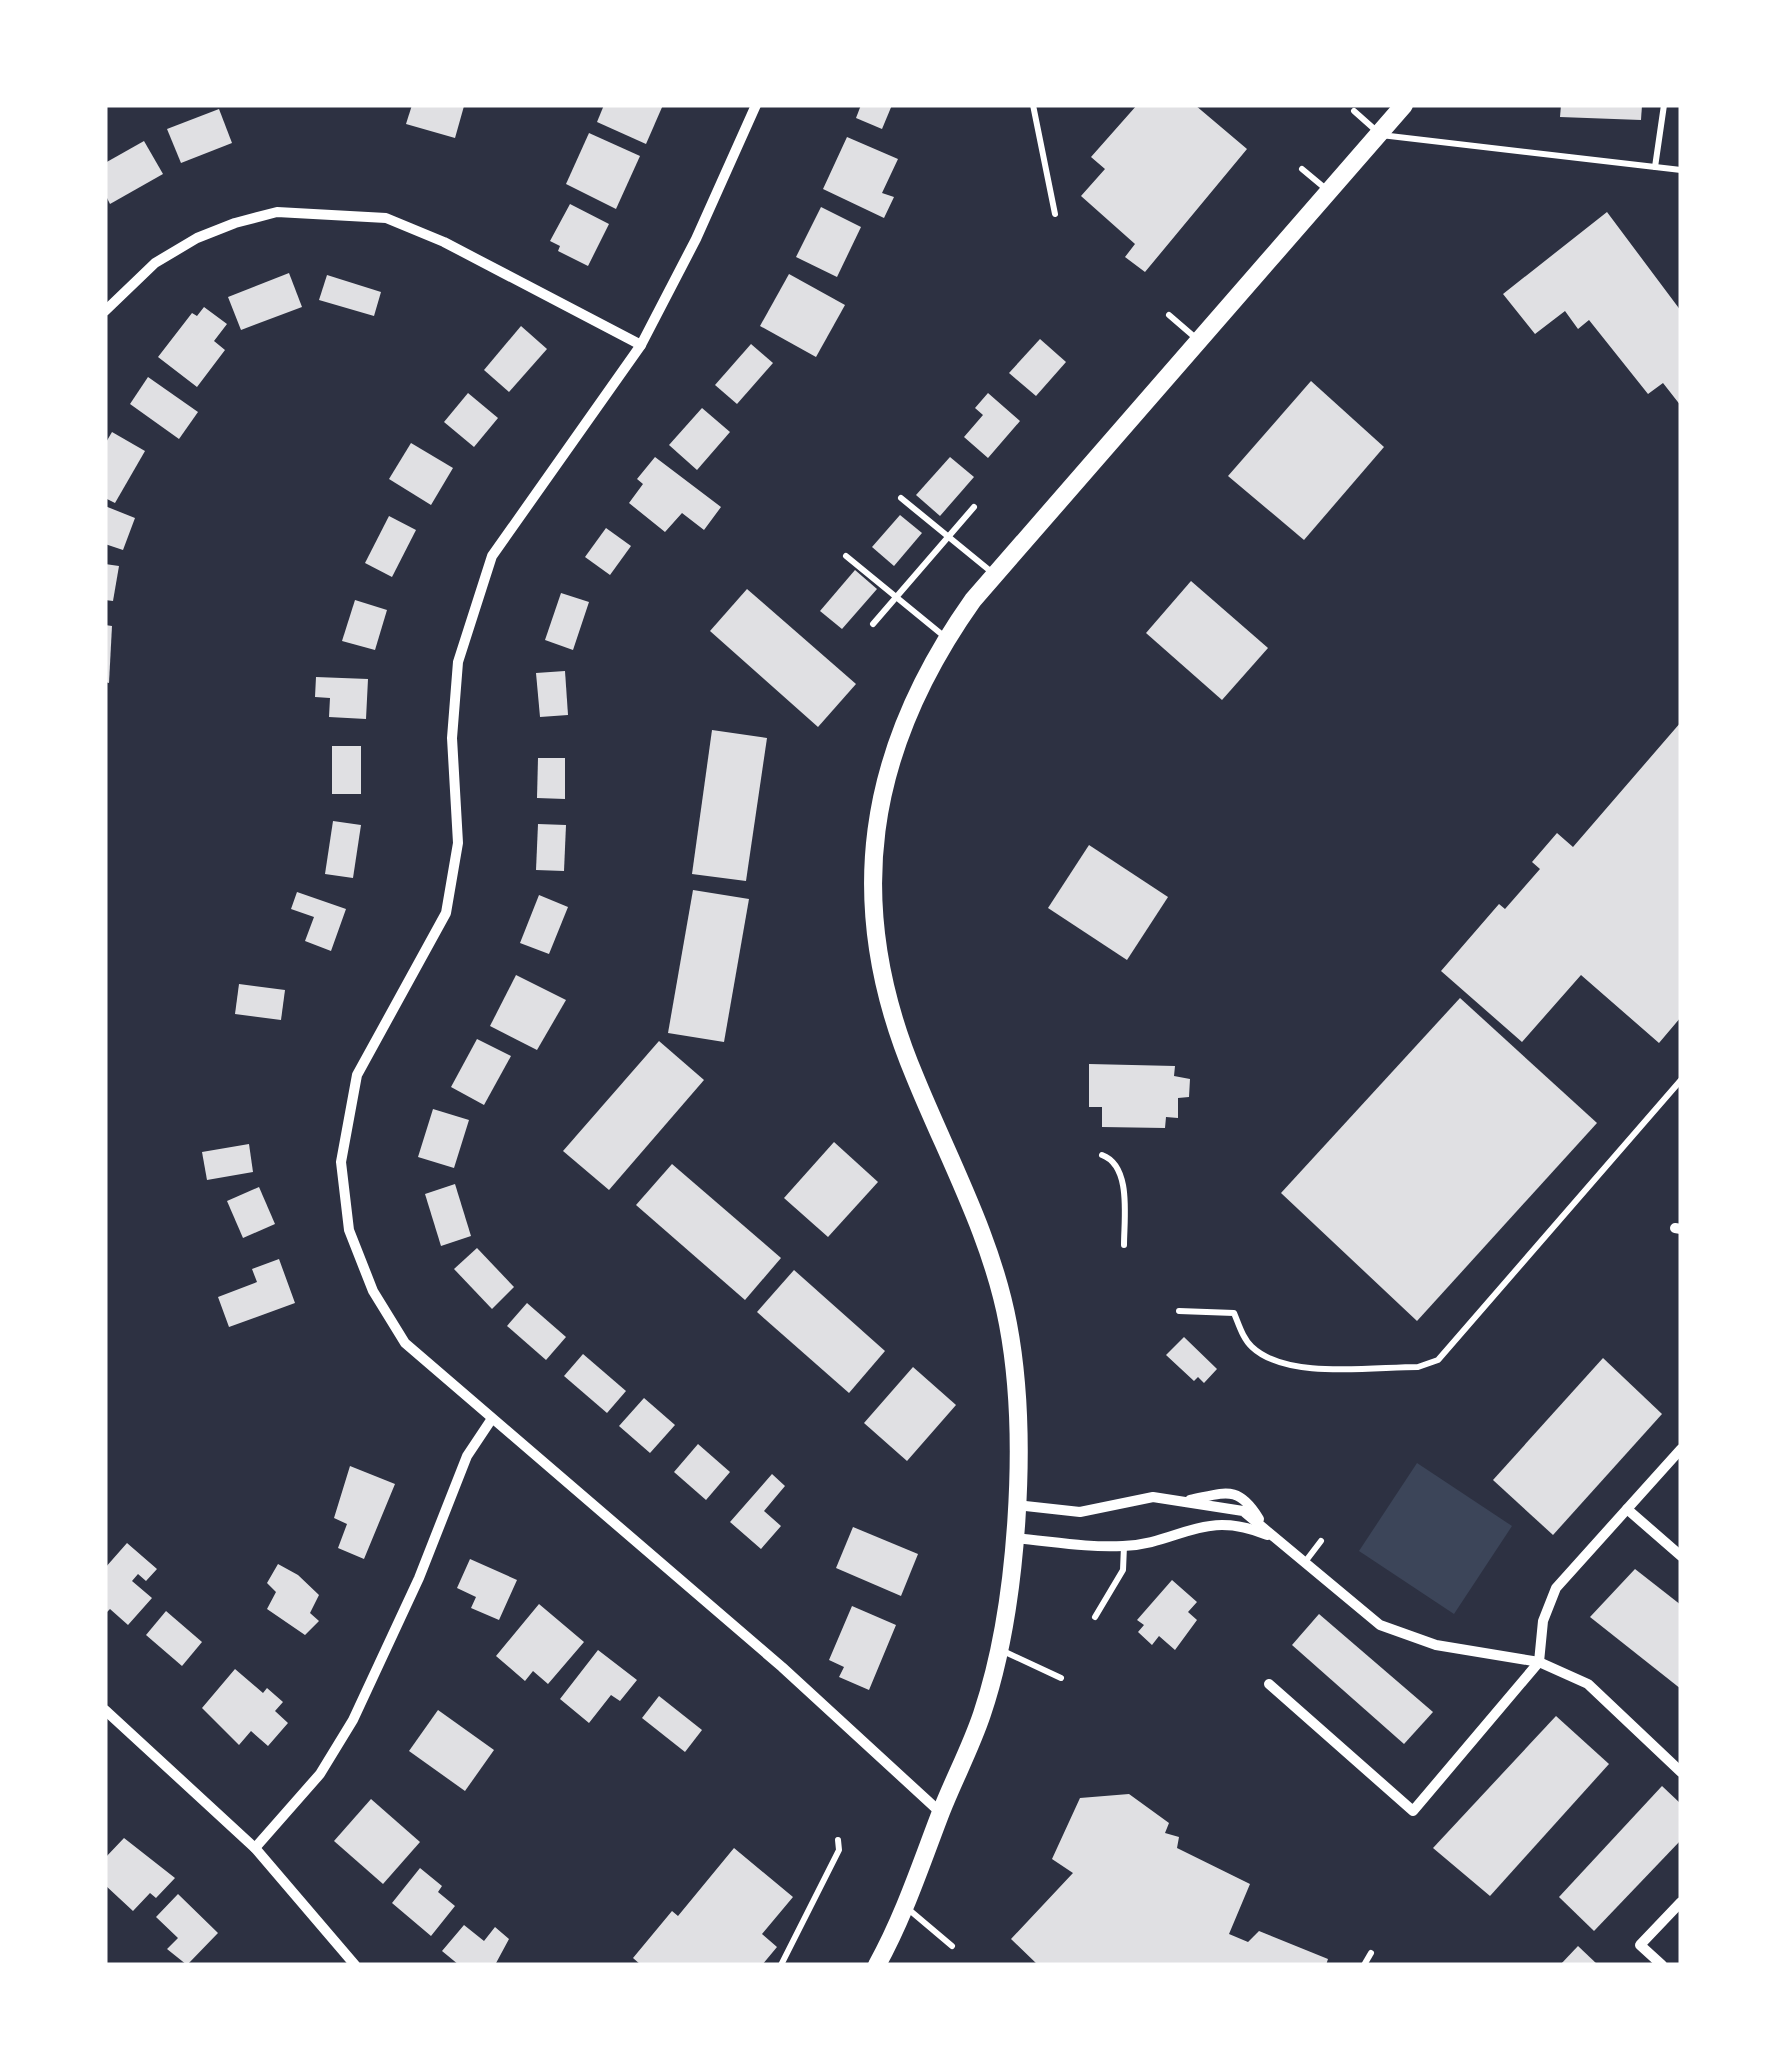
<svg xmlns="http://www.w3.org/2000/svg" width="1786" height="2070" viewBox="0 0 1786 2070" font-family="Mulish,sans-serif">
	<rect width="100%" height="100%" fill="#2d3142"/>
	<polygon fill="#3c4559" points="1417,1463 1512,1526 1454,1614 1359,1551"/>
	<g fill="#e0e0e3">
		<polygon points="412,105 464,106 455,138 406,124"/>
		<polygon points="604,105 663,105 646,144 597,122"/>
		<polygon points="861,105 892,105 882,129 856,118"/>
		<polygon points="1137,105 1195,105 1247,149 1145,272 1125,257 1135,244 1081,196 1105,169 1091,157"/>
		<polygon points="1561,105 1642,105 1641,120 1560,117"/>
		<polygon points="219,109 232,143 181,163 167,129"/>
		<polygon points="589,133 640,156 616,209 566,184"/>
		<polygon points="847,137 898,159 882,193 894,197 884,218 823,189"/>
		<polygon points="144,141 163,174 110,204 105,194 105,163"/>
		<polygon points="570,204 609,224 588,266 558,251 560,246 550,241"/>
		<polygon points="821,207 861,227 837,277 796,257"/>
		<polygon points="1607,212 1681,311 1681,406 1663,383 1648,394 1589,320 1578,329 1565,311 1535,334 1503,294"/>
		<polygon points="289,273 302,307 241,330 228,297"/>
		<polygon points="789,274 845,305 816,357 760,326"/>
		<polygon points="327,275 381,292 374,316 319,300"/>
		<polygon points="204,307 227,324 214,341 225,350 197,387 158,357 192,313 197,316"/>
		<polygon points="521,326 547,349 509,392 484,370"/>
		<polygon points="1040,339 1066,362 1036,396 1009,373"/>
		<polygon points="751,344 773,363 737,404 715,385"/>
		<polygon points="148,377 198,412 179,439 130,404"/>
		<polygon points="1311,381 1384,447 1304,540 1228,476"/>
		<polygon points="468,393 498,418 474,447 444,422"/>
		<polygon points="988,393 1020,421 988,458 964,437 983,415 975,408"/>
		<polygon points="702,408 730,432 697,470 669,445"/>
		<polygon points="112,432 145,451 115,503 105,498 105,444"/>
		<polygon points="411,443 453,468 431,505 389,479"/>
		<polygon points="655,457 721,507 704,530 682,513 665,532 629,503 643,484 637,479"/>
		<polygon points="950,457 974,477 940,516 916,495"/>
		<polygon points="105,506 135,518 123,550 105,544"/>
		<polygon points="900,515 922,533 894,566 872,547"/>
		<polygon points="389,516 416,530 392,577 365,563"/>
		<polygon points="606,528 631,546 610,575 585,557"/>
		<polygon points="105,564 119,566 113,601 105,600"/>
		<polygon points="855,570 877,589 842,629 820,611"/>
		<polygon points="1191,581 1268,648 1222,700 1146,633"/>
		<polygon points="747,589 856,684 818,727 710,631"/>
		<polygon points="561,593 589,602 573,650 545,640"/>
		<polygon points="355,600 387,610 375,650 342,641"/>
		<polygon points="105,625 112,626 109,683 105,682"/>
		<polygon points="565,671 568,715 540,717 536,673"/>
		<polygon points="316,677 368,679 366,719 329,717 330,698 315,697"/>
		<polygon points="1681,722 1681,1017 1659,1043 1581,975 1522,1042 1441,971 1499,904 1505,909 1540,869 1532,862 1557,833 1573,847"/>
		<polygon points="712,730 767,738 746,881 692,874"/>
		<rect x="332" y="746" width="29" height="48"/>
		<polygon points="538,758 565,758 565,799 537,798"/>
		<polygon points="333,821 361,825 353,878 325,874"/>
		<polygon points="538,824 566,825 564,871 536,870"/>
		<polygon points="1089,845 1168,897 1127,960 1048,908"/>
		<polygon points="693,890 749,899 724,1042 668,1033"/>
		<polygon points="297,892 346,909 331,951 305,941 314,917 291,909"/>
		<polygon points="539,895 568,907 549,954 520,943"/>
		<polygon points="516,975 566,1000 537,1050 490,1026"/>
		<polygon points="239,984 285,990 281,1020 235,1014"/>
		<polygon points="1460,998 1597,1123 1417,1321 1281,1193"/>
		<polygon points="477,1039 511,1056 484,1105 451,1087"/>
		<polygon points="659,1041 704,1080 609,1190 563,1151"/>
		<polygon points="1089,1064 1175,1066 1174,1076 1190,1079 1189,1097 1178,1098 1178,1118 1166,1117 1165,1128 1102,1127 1102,1107 1089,1107"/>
		<polygon points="433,1109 469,1120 454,1168 418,1157"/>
		<polygon points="834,1142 878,1182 828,1237 784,1198"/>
		<polygon points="249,1144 253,1172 207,1180 202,1152"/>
		<polygon points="672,1164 781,1258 745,1300 636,1205"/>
		<polygon points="455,1184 471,1236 441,1246 425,1194"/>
		<polygon points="259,1187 275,1224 243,1238 227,1201"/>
		<polygon points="477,1248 514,1287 492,1309 454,1269"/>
		<polygon points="279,1259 295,1303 229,1327 218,1297 257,1282 252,1269"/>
		<polygon points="794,1270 885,1351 849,1393 757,1312"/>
		<polygon points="527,1303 566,1337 546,1360 507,1326"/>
		<polygon points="1184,1337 1217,1369 1204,1383 1198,1377 1194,1381 1166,1355"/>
		<polygon points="583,1354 626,1391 607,1413 564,1376"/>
		<polygon points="1603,1358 1662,1414 1553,1535 1493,1480"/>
		<polygon points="913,1367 956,1405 907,1461 864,1423"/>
		<polygon points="644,1398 675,1425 650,1453 619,1426"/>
		<polygon points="698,1444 730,1472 706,1500 674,1472"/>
		<polygon points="350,1466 395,1484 364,1559 338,1548 347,1524 334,1518"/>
		<polygon points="772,1474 785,1486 764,1511 781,1526 761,1549 730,1522"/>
		<polygon points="853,1527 918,1554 901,1596 836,1568"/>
		<polygon points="127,1543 157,1569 146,1581 138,1574 132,1581 152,1598 128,1625 110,1609 105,1614 105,1568"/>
		<polygon points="470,1559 517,1580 499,1620 471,1608 476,1597 457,1588"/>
		<polygon points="278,1564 298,1575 319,1595 310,1613 319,1621 305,1635 267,1609 276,1592 267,1583"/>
		<polygon points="1635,1569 1681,1605 1681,1689 1590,1617"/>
		<polygon points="1172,1580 1197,1602 1188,1612 1197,1620 1175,1650 1159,1636 1152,1645 1138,1632 1144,1625 1137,1620"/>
		<polygon points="539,1604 584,1642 548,1684 533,1671 525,1681 496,1656"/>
		<polygon points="852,1606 896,1625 869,1690 839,1677 844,1667 829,1660"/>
		<polygon points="166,1611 202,1642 182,1666 146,1635"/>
		<polygon points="1319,1614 1433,1712 1404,1744 1292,1645"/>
		<polygon points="598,1650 637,1680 620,1701 611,1695 589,1723 560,1699"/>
		<polygon points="235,1669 263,1693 267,1688 283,1702 275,1711 288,1723 268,1746 251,1731 239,1745 202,1708"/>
		<polygon points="659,1696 702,1730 685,1752 642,1718"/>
		<polygon points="438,1710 494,1750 465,1791 409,1751"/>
		<polygon points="1556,1716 1609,1764 1490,1896 1433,1848"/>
		<polygon points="1662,1786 1681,1804 1681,1840 1594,1931 1559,1897"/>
		<polygon points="1129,1794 1169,1823 1165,1833 1179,1837 1177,1848 1250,1884 1229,1934 1248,1942 1259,1931 1328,1959 1326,1965 1038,1965 1011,1939 1073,1873 1052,1859 1080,1798"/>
		<polygon points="371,1799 420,1842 383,1884 334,1841"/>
		<polygon points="124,1838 175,1878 156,1898 150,1893 133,1911 105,1885 105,1858"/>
		<polygon points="734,1848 793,1897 762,1934 777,1947 762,1965 641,1965 633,1958 672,1911 678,1916"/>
		<polygon points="420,1868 442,1886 438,1892 455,1906 431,1936 392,1903"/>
		<polygon points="178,1894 218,1933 187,1965 167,1949 178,1938 156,1917"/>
		<polygon points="464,1925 484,1941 495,1927 509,1939 495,1965 459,1965 442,1951"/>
		<polygon points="1578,1946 1598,1965 1560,1965"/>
	</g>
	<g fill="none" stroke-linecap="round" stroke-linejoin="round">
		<g stroke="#fff" stroke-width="6">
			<polyline points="1033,105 1055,214"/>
			<polyline points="1354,111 1381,135 1681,170"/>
			<polyline points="1655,167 1664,105"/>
			<polyline points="1302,169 1326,189"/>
			<polyline points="1169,315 1198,340"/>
			<polyline points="901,498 994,574"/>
			<polyline points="846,556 945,637"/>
			<polyline points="873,624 974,507"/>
			<path d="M1102,1155C1132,1166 1124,1218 1124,1245"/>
			<path d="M1179,1311L1234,1313C1239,1325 1243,1339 1252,1347C1287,1380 1372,1367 1418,1367L1438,1360L1681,1080"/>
			<polyline points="1305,1562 1321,1541"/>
			<polyline points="1095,1617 1123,1570 1124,1546"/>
			<polyline points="1003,1651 1061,1678"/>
			<polyline points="907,1908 952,1946"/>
			<polyline points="781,1965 839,1850 838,1840"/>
			<polyline points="1364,1965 1371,1953"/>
		</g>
		<g stroke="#fff" stroke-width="10">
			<polyline points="756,105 696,239 641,345 492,556 458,662 452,738 458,843 446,913 357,1075 341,1162 349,1230 373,1291 405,1343 782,1667 941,1813"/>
			<polyline points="105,311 155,263 197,238 235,223 277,212 386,218 444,242 641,345"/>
			<polyline points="1675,1228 1681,1229"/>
			<path d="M1190,1500C1225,1493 1238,1484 1259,1519"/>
			<polyline points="1016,1505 1080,1512 1153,1497 1243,1511 1380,1625 1436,1645 1539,1662 1588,1684 1681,1772"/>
			<polyline points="1627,1509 1681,1556"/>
			<path d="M1014,1538C1050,1541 1087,1548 1123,1546C1179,1544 1203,1508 1267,1535"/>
			<polyline points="1269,1684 1413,1811 1539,1662 1543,1621 1556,1588 1681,1449"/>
			<polyline points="105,1710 255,1848 355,1965"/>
			<polyline points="255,1848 320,1774 353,1720 419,1578 467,1456 491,1420"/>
			<polyline points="1662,1965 1640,1945 1681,1902"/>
		</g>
		<path stroke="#fff" stroke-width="18" d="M877,1965C904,1916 921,1864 941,1812C954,1779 971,1747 982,1714C1018,1607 1029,1435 1008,1324C992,1238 948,1158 915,1077C842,904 866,751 973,600L1404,105"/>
	</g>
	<rect width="1786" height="2070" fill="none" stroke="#ffffff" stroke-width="215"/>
</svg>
